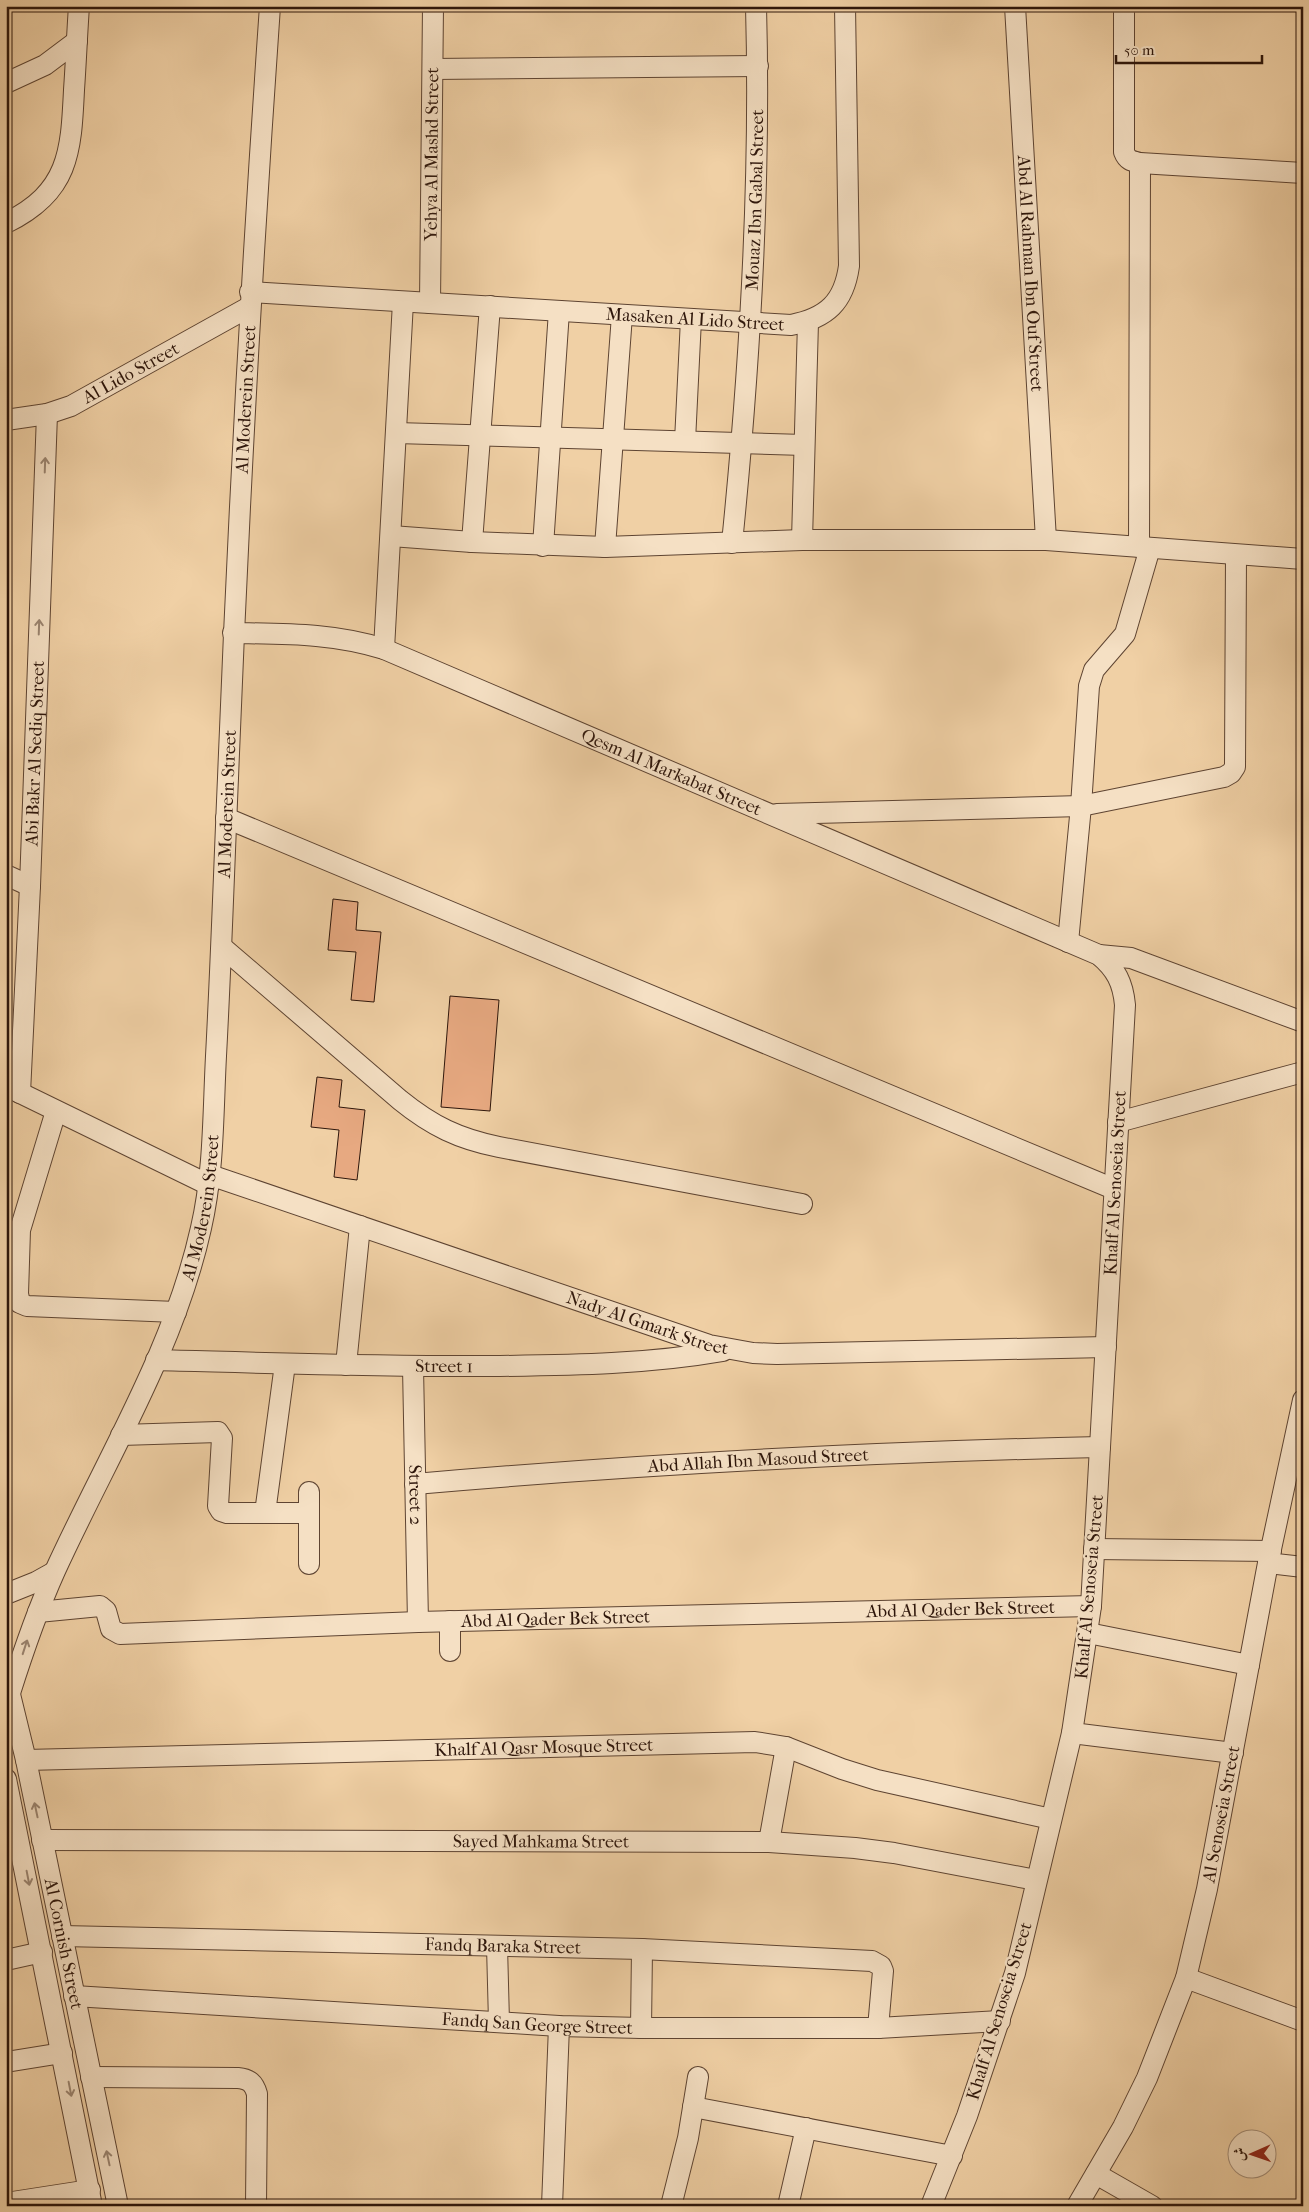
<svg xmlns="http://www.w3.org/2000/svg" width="1309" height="2212" viewBox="0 0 1309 2212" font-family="'IM FELL French Canon',Amiri,serif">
	<rect width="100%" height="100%" fill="#f0d0a5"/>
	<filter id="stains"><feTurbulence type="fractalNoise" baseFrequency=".004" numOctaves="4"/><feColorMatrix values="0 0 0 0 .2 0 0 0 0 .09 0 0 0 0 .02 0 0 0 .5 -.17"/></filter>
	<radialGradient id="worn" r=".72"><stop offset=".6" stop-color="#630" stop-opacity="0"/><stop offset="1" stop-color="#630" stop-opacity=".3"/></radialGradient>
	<g fill="#e7a981" stroke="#2e160b">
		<polygon points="333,899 358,902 356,930 381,932 374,1002 351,1000 356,952 328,950"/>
		<polygon points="450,996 499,1000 490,1111 441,1107"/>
		<polygon points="317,1077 342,1080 339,1107 365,1110 357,1180 334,1177 339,1130 311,1127"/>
	</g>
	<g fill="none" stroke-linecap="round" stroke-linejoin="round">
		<g stroke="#5e4432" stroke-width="22">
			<g id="minor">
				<path id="s1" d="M1015,6L1046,540"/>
				<path d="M1124,6V152C1127,160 1131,161 1140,163L1303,173"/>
				<polyline points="433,69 758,66"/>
				<polyline points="6,83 45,65 77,41"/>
				<path d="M6,223C69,192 71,153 74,90C76,62 77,34 79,6"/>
				<path id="s2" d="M250,292L791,325C827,318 844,302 849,266L845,6"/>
				<path id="s3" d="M430,303L433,6"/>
				<path id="s4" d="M6,420L47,414L71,406L249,307"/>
				<polyline points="396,433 804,445"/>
				<polyline points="685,441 691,319"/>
				<polyline points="391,536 472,542 605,547 802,540 1046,540 1303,559"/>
				<polyline points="802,540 808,322"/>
				<polyline points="472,542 490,306"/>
				<path id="s5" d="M732,543C750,365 761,186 756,6"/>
				<polyline points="543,546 559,311"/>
				<polyline points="605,547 622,315"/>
				<polyline points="1139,547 1140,163"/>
				<path id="s6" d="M233,633C286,634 333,633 384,649L1099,955C1116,969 1123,983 1125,1005L1091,1606L1072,1733L1015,1973L967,2116L931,2206"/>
				<polyline points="384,649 403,302"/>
				<polyline points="777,814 1081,806 1224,777 1231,773 1235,767 1236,555"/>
				<polyline points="226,818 1114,1189"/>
				<polyline points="6,875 30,886"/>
				<polyline points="1068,942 1081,806 1089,686 1094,670 1125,634 1150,548"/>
				<path d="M222,947L400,1100C432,1126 459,1139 499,1147L802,1204"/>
				<polyline points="1099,955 1131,958 1303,1022"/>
				<polyline points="6,1086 209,1185"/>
				<path id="s7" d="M20,1093L30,886L47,414"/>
				<polyline points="56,1111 20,1230 18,1294 20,1303 27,1306 176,1312"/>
				<polyline points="1118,1122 1303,1072"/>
				<path id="s8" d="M210,1175L709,1345L753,1353L777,1354L1106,1347"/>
				<path id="s9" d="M156,1360C271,1363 386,1367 500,1366C575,1365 649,1364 723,1351"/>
				<polyline points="346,1365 360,1226"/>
				<path id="s10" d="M413,1367L418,1622"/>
				<polyline points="121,1435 218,1432 222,1438 218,1506 221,1511 227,1513 309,1513"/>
				<path id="s11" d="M415,1484C643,1464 871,1452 1100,1447"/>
				<polyline points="265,1513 285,1364"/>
				<polyline points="1094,1549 1271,1551"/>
				<polyline points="1268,1563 1303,1567"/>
				<polyline points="309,1564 309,1492"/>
				<polyline points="6,1594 36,1582 54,1572"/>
				<path id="s12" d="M38,1612L100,1606L106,1611L111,1629L120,1634L418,1622L1091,1606"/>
				<polyline points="450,1621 450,1651"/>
				<polyline points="1088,1633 1249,1665"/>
				<path id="s13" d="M7,1682L26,1760L118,2206"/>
				<path id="s14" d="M10,1693C23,1652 37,1611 55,1571C106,1459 174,1350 201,1228C214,1172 213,1113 216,1056C221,963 224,870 228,778C238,520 252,263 270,6"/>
				<polyline points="1072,1733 1233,1753"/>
				<path id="s15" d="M26,1760L755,1742L786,1747L842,1769L877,1780L1051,1819"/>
				<polyline points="6,1779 92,2206"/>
				<path id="s16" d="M42,1840L769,1842L855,1848L894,1853L1036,1880"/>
				<polyline points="769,1842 786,1747"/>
				<path id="s17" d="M62,1936L642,1949L872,1961L881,1966L883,1971L878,2028"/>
				<polyline points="497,1946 499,2022"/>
				<polyline points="6,1960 42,1952"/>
				<polyline points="1186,1978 1303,2021"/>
				<path id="s18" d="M74,1996L559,2026L641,2028H878L1000,2021"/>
				<polyline points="641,2028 642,1949"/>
				<polyline points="6,2062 62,2053"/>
				<path d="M91,2077L238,2078C249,2079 254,2083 257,2094L256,2206"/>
				<polyline points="693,2107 952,2156"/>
				<polyline points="1096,2174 1152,2206"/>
				<polyline points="6,2203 90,2190"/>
				<polyline points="552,2206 559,2026"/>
				<polyline points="671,2206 688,2138 698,2077"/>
				<polyline points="788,2206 806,2128"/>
				<path id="s19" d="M1077,2206L1123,2127L1147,2078L1186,1978L1207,1889L1268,1563L1303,1400"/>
			</g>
		</g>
		<use href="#minor" stroke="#f5e0c4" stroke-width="20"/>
	</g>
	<defs><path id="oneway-shaft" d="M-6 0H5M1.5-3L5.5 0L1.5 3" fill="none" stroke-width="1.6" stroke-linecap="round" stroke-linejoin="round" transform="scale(1.25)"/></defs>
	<g stroke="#9b8571">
		<use href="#oneway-shaft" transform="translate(45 465) rotate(-88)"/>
		<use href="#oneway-shaft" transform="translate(39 627) rotate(-88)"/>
		<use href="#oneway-shaft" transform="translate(25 1647) rotate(-72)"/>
		<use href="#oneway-shaft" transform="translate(36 1810) rotate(-102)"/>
		<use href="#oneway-shaft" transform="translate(28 1878) rotate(79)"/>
		<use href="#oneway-shaft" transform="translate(70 2089) rotate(79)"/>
		<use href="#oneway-shaft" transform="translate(108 2158) rotate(-102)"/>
	</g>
	<g text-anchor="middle" stroke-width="4.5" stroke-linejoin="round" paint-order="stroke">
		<g font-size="18" fill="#2e160b" stroke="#f5e0c4">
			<text dy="6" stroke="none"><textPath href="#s3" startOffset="149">Yehya Al Mashd Street</textPath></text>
			<text dy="6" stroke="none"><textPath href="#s5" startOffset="344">Mouaz Ibn Gabal Street</textPath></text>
			<text dy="6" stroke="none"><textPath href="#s1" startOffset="268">Abd Al Rahman Ibn Ouf Street</textPath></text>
			<text dy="6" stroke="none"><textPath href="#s2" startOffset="446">Masaken Al Lido Street</textPath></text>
			<text dy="6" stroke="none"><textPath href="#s4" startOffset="135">Al Lido Street</textPath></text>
			<text dy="6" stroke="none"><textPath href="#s14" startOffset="1334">Al Moderein Street</textPath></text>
			<text dy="6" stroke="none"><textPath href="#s7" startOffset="340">Abi Bakr Al Sediq Street</textPath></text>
			<text dy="6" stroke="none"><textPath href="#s6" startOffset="465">Qesm Al Markabat Street</textPath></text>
			<text dy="6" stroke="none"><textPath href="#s14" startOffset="929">Al Moderein Street</textPath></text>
			<text transform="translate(1115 1183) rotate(-87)" y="6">Khalf Al Senoseia Street</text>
			<text dy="6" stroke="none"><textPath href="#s14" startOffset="524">Al Moderein Street</textPath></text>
			<text dy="6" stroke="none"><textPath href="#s8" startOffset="462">Nady Al Gmark Street</textPath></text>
			<text dy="6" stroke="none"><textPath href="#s9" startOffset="288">Street 1</textPath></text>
			<text dy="6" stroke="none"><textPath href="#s11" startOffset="344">Abd Allah Ibn Masoud Street</textPath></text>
			<text dy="6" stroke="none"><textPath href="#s10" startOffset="128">Street 2</textPath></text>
			<text transform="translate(1089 1587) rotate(-85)" y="6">Khalf Al Senoseia Street</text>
			<text dy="6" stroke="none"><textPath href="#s12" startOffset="940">Abd Al Qader Bek Street</textPath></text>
			<text dy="6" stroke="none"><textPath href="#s12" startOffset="535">Abd Al Qader Bek Street</textPath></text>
			<text dy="6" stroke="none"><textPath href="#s15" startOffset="518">Khalf Al Qasr Mosque Street</textPath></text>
			<text dy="6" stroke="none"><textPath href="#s19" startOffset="421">Al Senoseia Street</textPath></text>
			<text dy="6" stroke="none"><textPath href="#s16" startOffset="499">Sayed Mahkama Street</textPath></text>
			<text dy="6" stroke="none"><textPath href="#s13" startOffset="268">Al Cornish Street</textPath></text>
			<text dy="6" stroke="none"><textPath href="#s17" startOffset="441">Fandq Baraka Street</textPath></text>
			<text transform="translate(999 2011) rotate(-73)" y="6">Khalf Al Senoseia Street</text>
			<text dy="6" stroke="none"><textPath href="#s18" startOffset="464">Fandq San George Street</textPath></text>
		</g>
	</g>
	<rect width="1309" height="2212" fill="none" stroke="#f0d0a5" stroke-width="25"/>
	<rect x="8" y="8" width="1294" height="2197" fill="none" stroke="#2e160b" stroke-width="2.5"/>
	<rect x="12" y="12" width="1284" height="2187" fill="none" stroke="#2e160b"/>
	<g transform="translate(1252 2154) rotate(268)"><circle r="24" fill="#f5e0c4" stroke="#a58f7a"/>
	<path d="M0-4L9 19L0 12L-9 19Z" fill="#8f2418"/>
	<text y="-8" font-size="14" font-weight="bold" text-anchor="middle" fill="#2e160b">ش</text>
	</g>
	<path d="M1116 55v8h146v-8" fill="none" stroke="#2e160b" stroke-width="2.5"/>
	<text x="1124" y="55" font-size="15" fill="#2e160b" stroke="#f5e0c4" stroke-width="4" paint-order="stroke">50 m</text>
	<rect width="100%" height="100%" filter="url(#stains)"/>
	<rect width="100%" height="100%" fill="url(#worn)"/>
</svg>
